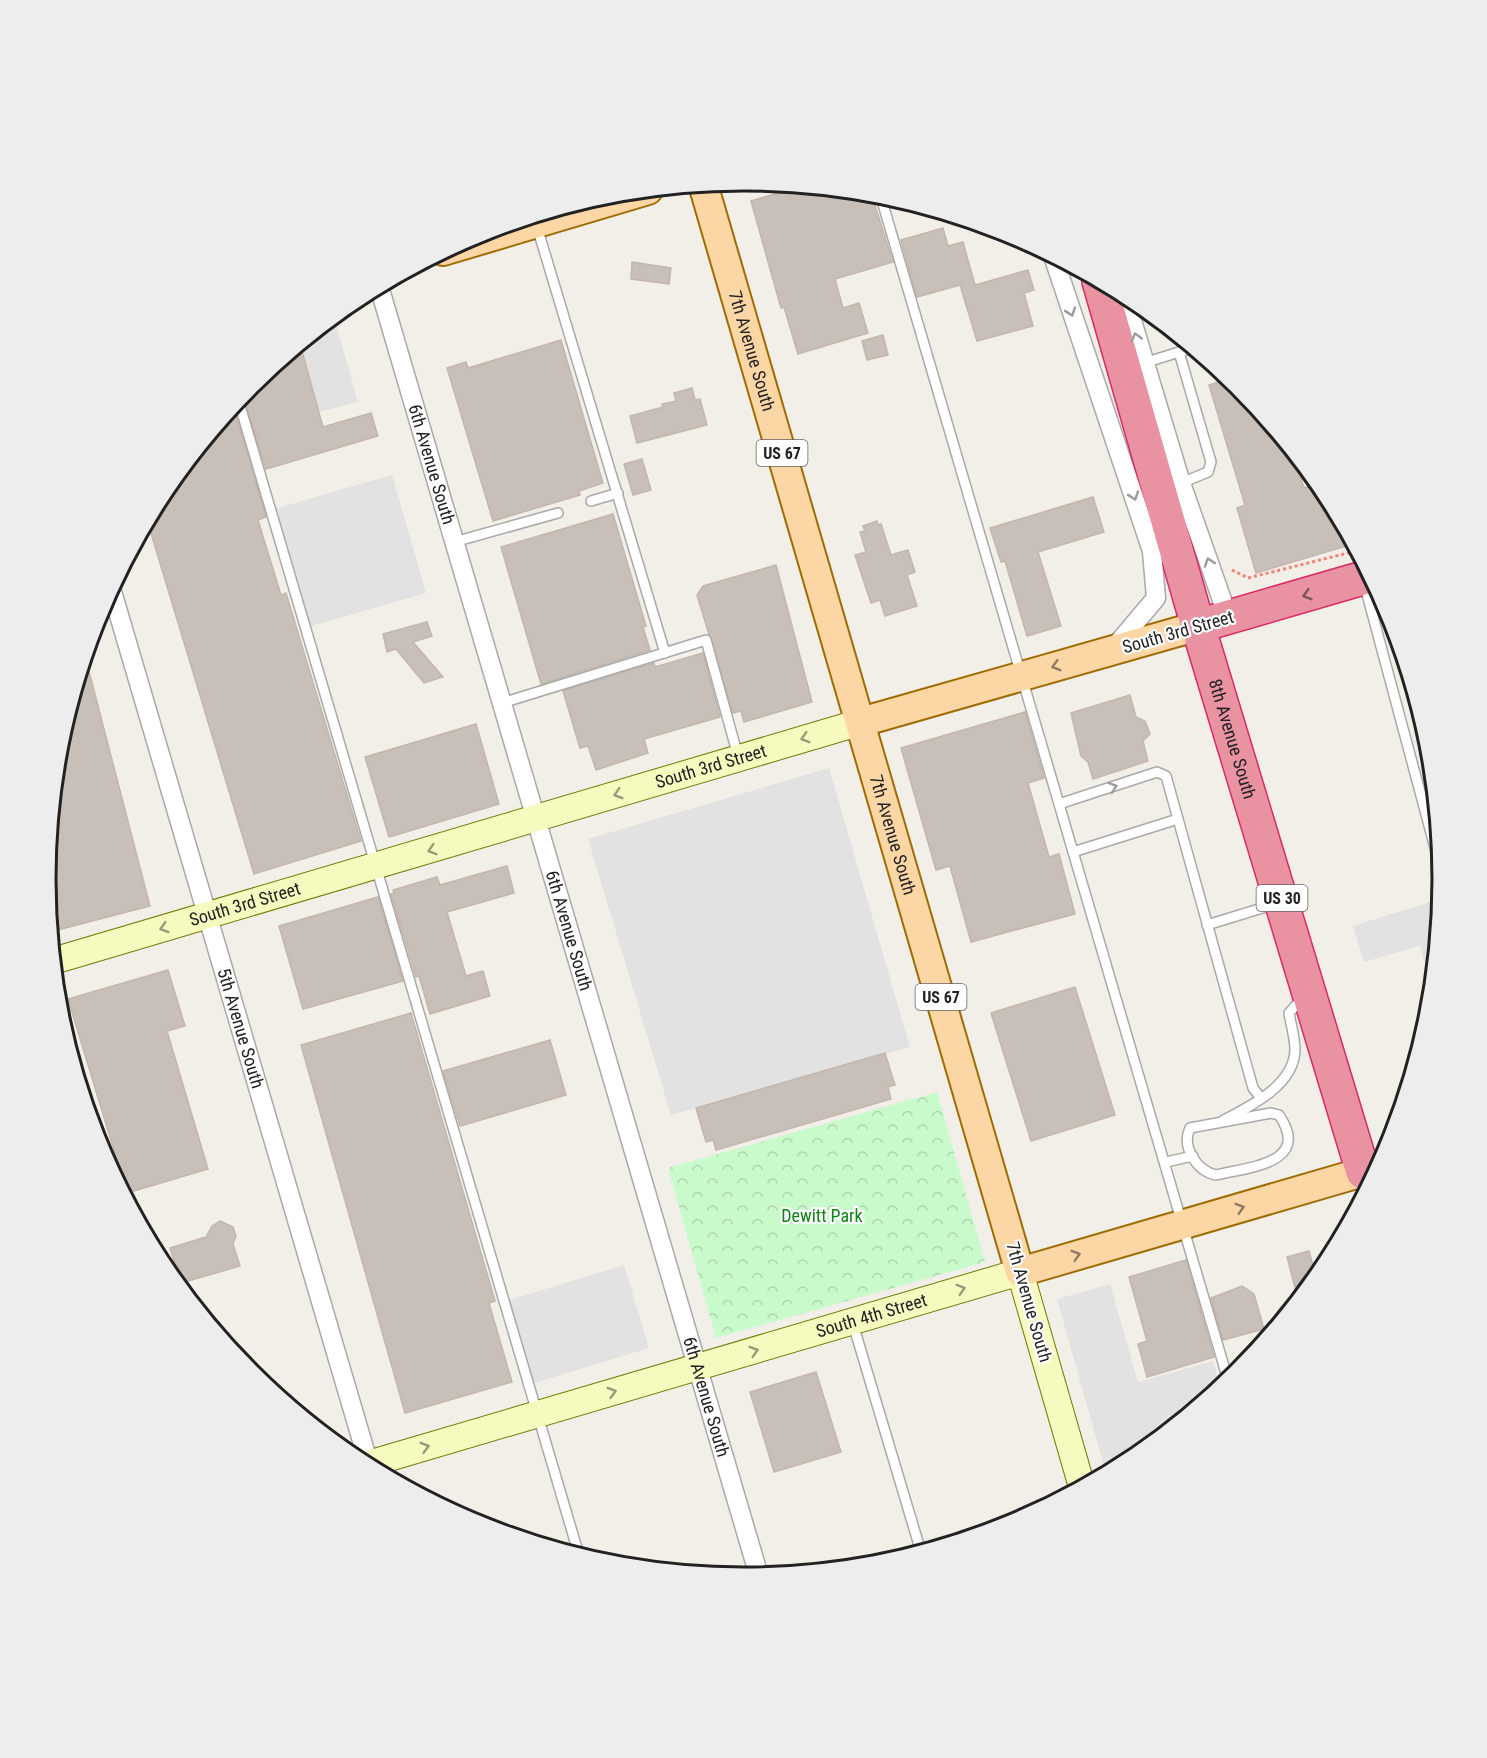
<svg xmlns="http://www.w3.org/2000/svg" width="1487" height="1758" viewBox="0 0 1487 1758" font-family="'Roboto Condensed',sans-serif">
	<defs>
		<pattern id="park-crowns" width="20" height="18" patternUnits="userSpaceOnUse" patternTransform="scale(1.5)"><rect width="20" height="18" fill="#c8facc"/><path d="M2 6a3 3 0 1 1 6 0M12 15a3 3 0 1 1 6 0" fill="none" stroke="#acd6af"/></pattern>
	</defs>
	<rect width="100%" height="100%" fill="#f2efe9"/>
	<polygon fill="url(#park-crowns)" points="937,1092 985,1262 716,1338 668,1168"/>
	<g fill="#e2e2e2">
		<polygon points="336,324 358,402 319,412 300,344 319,328"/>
		<polygon points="392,475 426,593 308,627 274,509"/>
		<polygon points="829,768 910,1047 671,1115 588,839"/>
		<polygon points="1440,899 1432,977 1429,978 1420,946 1364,962 1353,926"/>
		<polygon points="624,1265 649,1348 531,1384 506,1301"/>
		<polygon points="1110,1284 1138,1382 1213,1361 1220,1387 1173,1426 1162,1429 1163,1434 1131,1460 1106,1473 1057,1299"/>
	</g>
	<g fill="#c7bfb8" stroke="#c4b6ab" stroke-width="1.5">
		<polygon points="801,186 871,193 893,262 835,279 843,308 859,303 868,333 798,354 784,307 781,308 751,201"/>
		<polygon points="943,228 948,246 963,242 975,285 1028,270 1034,290 1024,293 1033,326 977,341 960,285 917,297 901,240"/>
		<polygon points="632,262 671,268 669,284 631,279"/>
		<polygon points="883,335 888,355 867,360 862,341"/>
		<polygon points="561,340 603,483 579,491 580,495 493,521 447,368 466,362 468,368"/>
		<polygon points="300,344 323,427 371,413 378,436 266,469 242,394"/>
		<polygon points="1229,379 1293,453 1304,488 1318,483 1324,491 1353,544 1256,573 1237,508 1245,505 1209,385"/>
		<polygon points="692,388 695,400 700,399 707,425 637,443 630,416 663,407 662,404 676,401 674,393"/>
		<polygon points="233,405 266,517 258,520 281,595 286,593 361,841 254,874 147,520 163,491"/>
		<polygon points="642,459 651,490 633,495 624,464"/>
		<polygon points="1093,497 1104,532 1038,552 1061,626 1027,636 1005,561 1001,562 990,528"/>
		<polygon points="613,514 646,626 643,627 650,650 541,684 501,547"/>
		<polygon points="877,521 878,525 881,524 891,555 908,550 915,572 907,575 917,606 885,616 880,600 871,603 855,555 866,552 860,532 865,531 863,526"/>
		<polygon points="776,565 812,702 744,722 741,711 733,713 697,595 703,586"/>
		<polygon points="427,622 432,636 413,642 443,677 424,683 396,649 387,652 383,634"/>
		<polygon points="703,653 720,717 644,739 648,753 596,770 588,746 580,748 563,691 654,663 655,667"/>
		<polygon points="85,656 150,906 50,932 45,879 48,852 54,851 49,834 58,742"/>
		<polygon points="1130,695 1136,717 1145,721 1150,734 1143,741 1148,761 1093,779 1088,762 1081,756 1071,713"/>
		<polygon points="1025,712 1044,778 1028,783 1049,857 1059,854 1075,914 971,942 950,866 936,870 901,748"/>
		<polygon points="476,724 499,804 389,837 365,757"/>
		<polygon points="507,866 514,893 447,912 466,976 483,971 490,996 430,1014 419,976 416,977 391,894 394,893 393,890 437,877 440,885"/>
		<polygon points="378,897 403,981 303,1009 279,926"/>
		<polygon points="168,970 185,1026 167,1031 208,1169 127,1193 68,999"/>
		<polygon points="1075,987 1115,1115 1031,1141 991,1013"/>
		<polygon points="411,1013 495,1301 489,1303 512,1382 405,1413 301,1045"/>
		<polygon points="550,1040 566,1095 460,1126 443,1071"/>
		<polygon points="885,1053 895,1085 888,1087 891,1099 716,1150 713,1140 706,1142 696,1108"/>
		<polygon points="220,1221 233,1227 236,1236 233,1244 240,1266 181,1283 170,1248 206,1237 212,1226"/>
		<polygon points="1309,1251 1316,1277 1298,1299 1287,1257"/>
		<polygon points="1186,1260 1214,1357 1147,1377 1138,1344 1147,1341 1129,1277"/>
		<polygon points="1242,1286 1254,1294 1264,1329 1223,1340 1211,1298"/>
		<polygon points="816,1372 841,1452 774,1472 750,1392"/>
	</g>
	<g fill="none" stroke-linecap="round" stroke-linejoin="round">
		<g stroke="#a9a9a9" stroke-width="12">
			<g id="lane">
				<polyline points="880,194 1228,1380"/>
				<polyline points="537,227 665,653"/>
				<polyline points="1179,352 1211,462 1208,472 1181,483"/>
				<polyline points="1144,363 1192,348"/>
				<polyline points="238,399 579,1555"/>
				<polyline points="591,501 618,493"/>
				<polyline points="454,542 558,513"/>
				<polyline points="1364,583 1438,859"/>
				<polyline points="502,703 706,640 738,756"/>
				<polyline points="1059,804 1157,772 1166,776 1253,1088 1261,1098"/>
				<polyline points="1073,852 1178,819"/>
				<polyline points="1207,925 1275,904"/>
				<path d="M1271,1113L1279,1115C1312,1164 1248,1167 1216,1175C1197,1171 1181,1147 1190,1128Z"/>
				<path d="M1224,1120C1251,1106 1294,1085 1295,1050C1295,1038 1291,1025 1289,1013L1298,1003L1305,1002"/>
				<polyline points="1166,1162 1193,1156"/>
				<polyline points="853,1324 921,1552"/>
			</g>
		</g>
		<g stroke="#a9a9a9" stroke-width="21">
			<g id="street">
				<polyline points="1053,256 1152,551 1156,598 1113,649"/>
				<path id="s1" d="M379,286L759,1576"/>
				<polyline points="1124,294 1181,483 1228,617"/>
				<path id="s2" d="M111,588L370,1468"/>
			</g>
		</g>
		<g stroke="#707d05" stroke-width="28">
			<g id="secondary">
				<path id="s3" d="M53,961L861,722"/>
				<path id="s4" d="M365,1465L1020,1272L1082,1487"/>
			</g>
		</g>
		<g stroke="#a06b00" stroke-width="32">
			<g id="primary">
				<path id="s5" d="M703,184L1020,1272L1363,1172"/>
				<polyline points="443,251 648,190"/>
				<polyline points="861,722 1198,626"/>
			</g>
		</g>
		<g stroke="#dc2a67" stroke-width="36">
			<g id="highway">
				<path id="s6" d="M1099,281L1198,626L1363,1172L1378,1167"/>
				<polyline points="1198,626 1370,576"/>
			</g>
		</g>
		<polyline stroke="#fa8072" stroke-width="3" stroke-dasharray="3 3" stroke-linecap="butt" points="1232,570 1248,578 1356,551"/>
		<use href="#lane" stroke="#fff" stroke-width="9"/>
		<use href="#street" stroke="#fff" stroke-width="18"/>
		<use href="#secondary" stroke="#f7fabf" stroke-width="26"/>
		<use href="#primary" stroke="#fcd6a4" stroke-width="28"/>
		<use href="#highway" stroke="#e892a2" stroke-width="33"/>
	</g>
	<defs><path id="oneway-chevron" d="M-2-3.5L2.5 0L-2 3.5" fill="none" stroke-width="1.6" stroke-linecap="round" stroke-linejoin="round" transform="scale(1.5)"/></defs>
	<g stroke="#9c9c9c">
		<use href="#oneway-chevron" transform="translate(1071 312) rotate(71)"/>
		<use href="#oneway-chevron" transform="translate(1136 337) rotate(-106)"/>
		<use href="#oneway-chevron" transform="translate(1134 496) rotate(71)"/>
		<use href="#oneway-chevron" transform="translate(1209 562) rotate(-109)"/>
		<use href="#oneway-chevron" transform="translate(1113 787) rotate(-18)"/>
	</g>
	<use stroke="#7b545c" href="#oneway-chevron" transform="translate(1307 595) rotate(164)"/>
	<g stroke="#8f7c63">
		<use href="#oneway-chevron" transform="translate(1056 666) rotate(164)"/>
		<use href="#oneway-chevron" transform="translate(1240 1208) rotate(-16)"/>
		<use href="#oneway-chevron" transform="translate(1076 1255) rotate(-16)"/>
	</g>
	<g stroke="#979978">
		<use href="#oneway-chevron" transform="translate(805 738) rotate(163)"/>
		<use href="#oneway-chevron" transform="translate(618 794) rotate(163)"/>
		<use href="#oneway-chevron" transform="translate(432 850) rotate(163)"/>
		<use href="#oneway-chevron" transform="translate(164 928) rotate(163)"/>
		<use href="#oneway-chevron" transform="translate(961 1289) rotate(-17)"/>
		<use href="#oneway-chevron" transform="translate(754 1351) rotate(-17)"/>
		<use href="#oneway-chevron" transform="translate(612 1392) rotate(-16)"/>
		<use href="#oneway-chevron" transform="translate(425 1447) rotate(-16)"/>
	</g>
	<g text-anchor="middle" stroke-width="4.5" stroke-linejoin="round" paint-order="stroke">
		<g fill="#fff" stroke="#646464" stroke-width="1.5">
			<rect x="756.5" y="440" width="51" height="26" rx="4.5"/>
			<rect x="1256.5" y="885" width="51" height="26" rx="4.5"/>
			<rect x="915.5" y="984" width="51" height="26" rx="4.5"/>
		</g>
		<g font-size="16" font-weight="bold" fill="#222">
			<text x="782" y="459">US 67</text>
			<text x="1282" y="904">US 30</text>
			<text x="941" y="1003">US 67</text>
		</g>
		<g font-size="18" fill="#222" stroke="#fff">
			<text dy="6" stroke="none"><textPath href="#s5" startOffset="174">7th Avenue South</textPath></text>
			<text dy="6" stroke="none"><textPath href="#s1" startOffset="186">6th Avenue South</textPath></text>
			<text transform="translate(1178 632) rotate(-16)" y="6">South 3rd Street</text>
			<text dy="6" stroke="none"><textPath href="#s6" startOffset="477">8th Avenue South</textPath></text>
			<text dy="6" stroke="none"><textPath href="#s3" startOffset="686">South 3rd Street</textPath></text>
			<text dy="6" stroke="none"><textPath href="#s5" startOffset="678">7th Avenue South</textPath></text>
			<text dy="6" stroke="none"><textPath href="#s3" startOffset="200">South 3rd Street</textPath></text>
			<text dy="6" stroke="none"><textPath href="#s1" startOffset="672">6th Avenue South</textPath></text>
			<text dy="6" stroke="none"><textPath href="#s2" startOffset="459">5th Avenue South</textPath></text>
			<text transform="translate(1029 1302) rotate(74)" y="6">7th Avenue South</text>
			<text dy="6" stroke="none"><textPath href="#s4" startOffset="528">South 4th Street</textPath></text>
			<text dy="6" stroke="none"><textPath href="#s1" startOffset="1158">6th Avenue South</textPath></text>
		</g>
		<g font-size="18" fill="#0c8416" stroke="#fff">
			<text x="822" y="1222">Dewitt Park</text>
		</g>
	</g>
	<path d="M0 0H1487V1758H0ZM56 879a688 688 0 1 1 1376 0a688 688 0 1 1-1376 0Z" fill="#ededed" fill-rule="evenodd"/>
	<path fill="none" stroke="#222" stroke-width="3" d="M56 879a688 688 0 1 1 1376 0a688 688 0 1 1-1376 0Z"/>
</svg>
